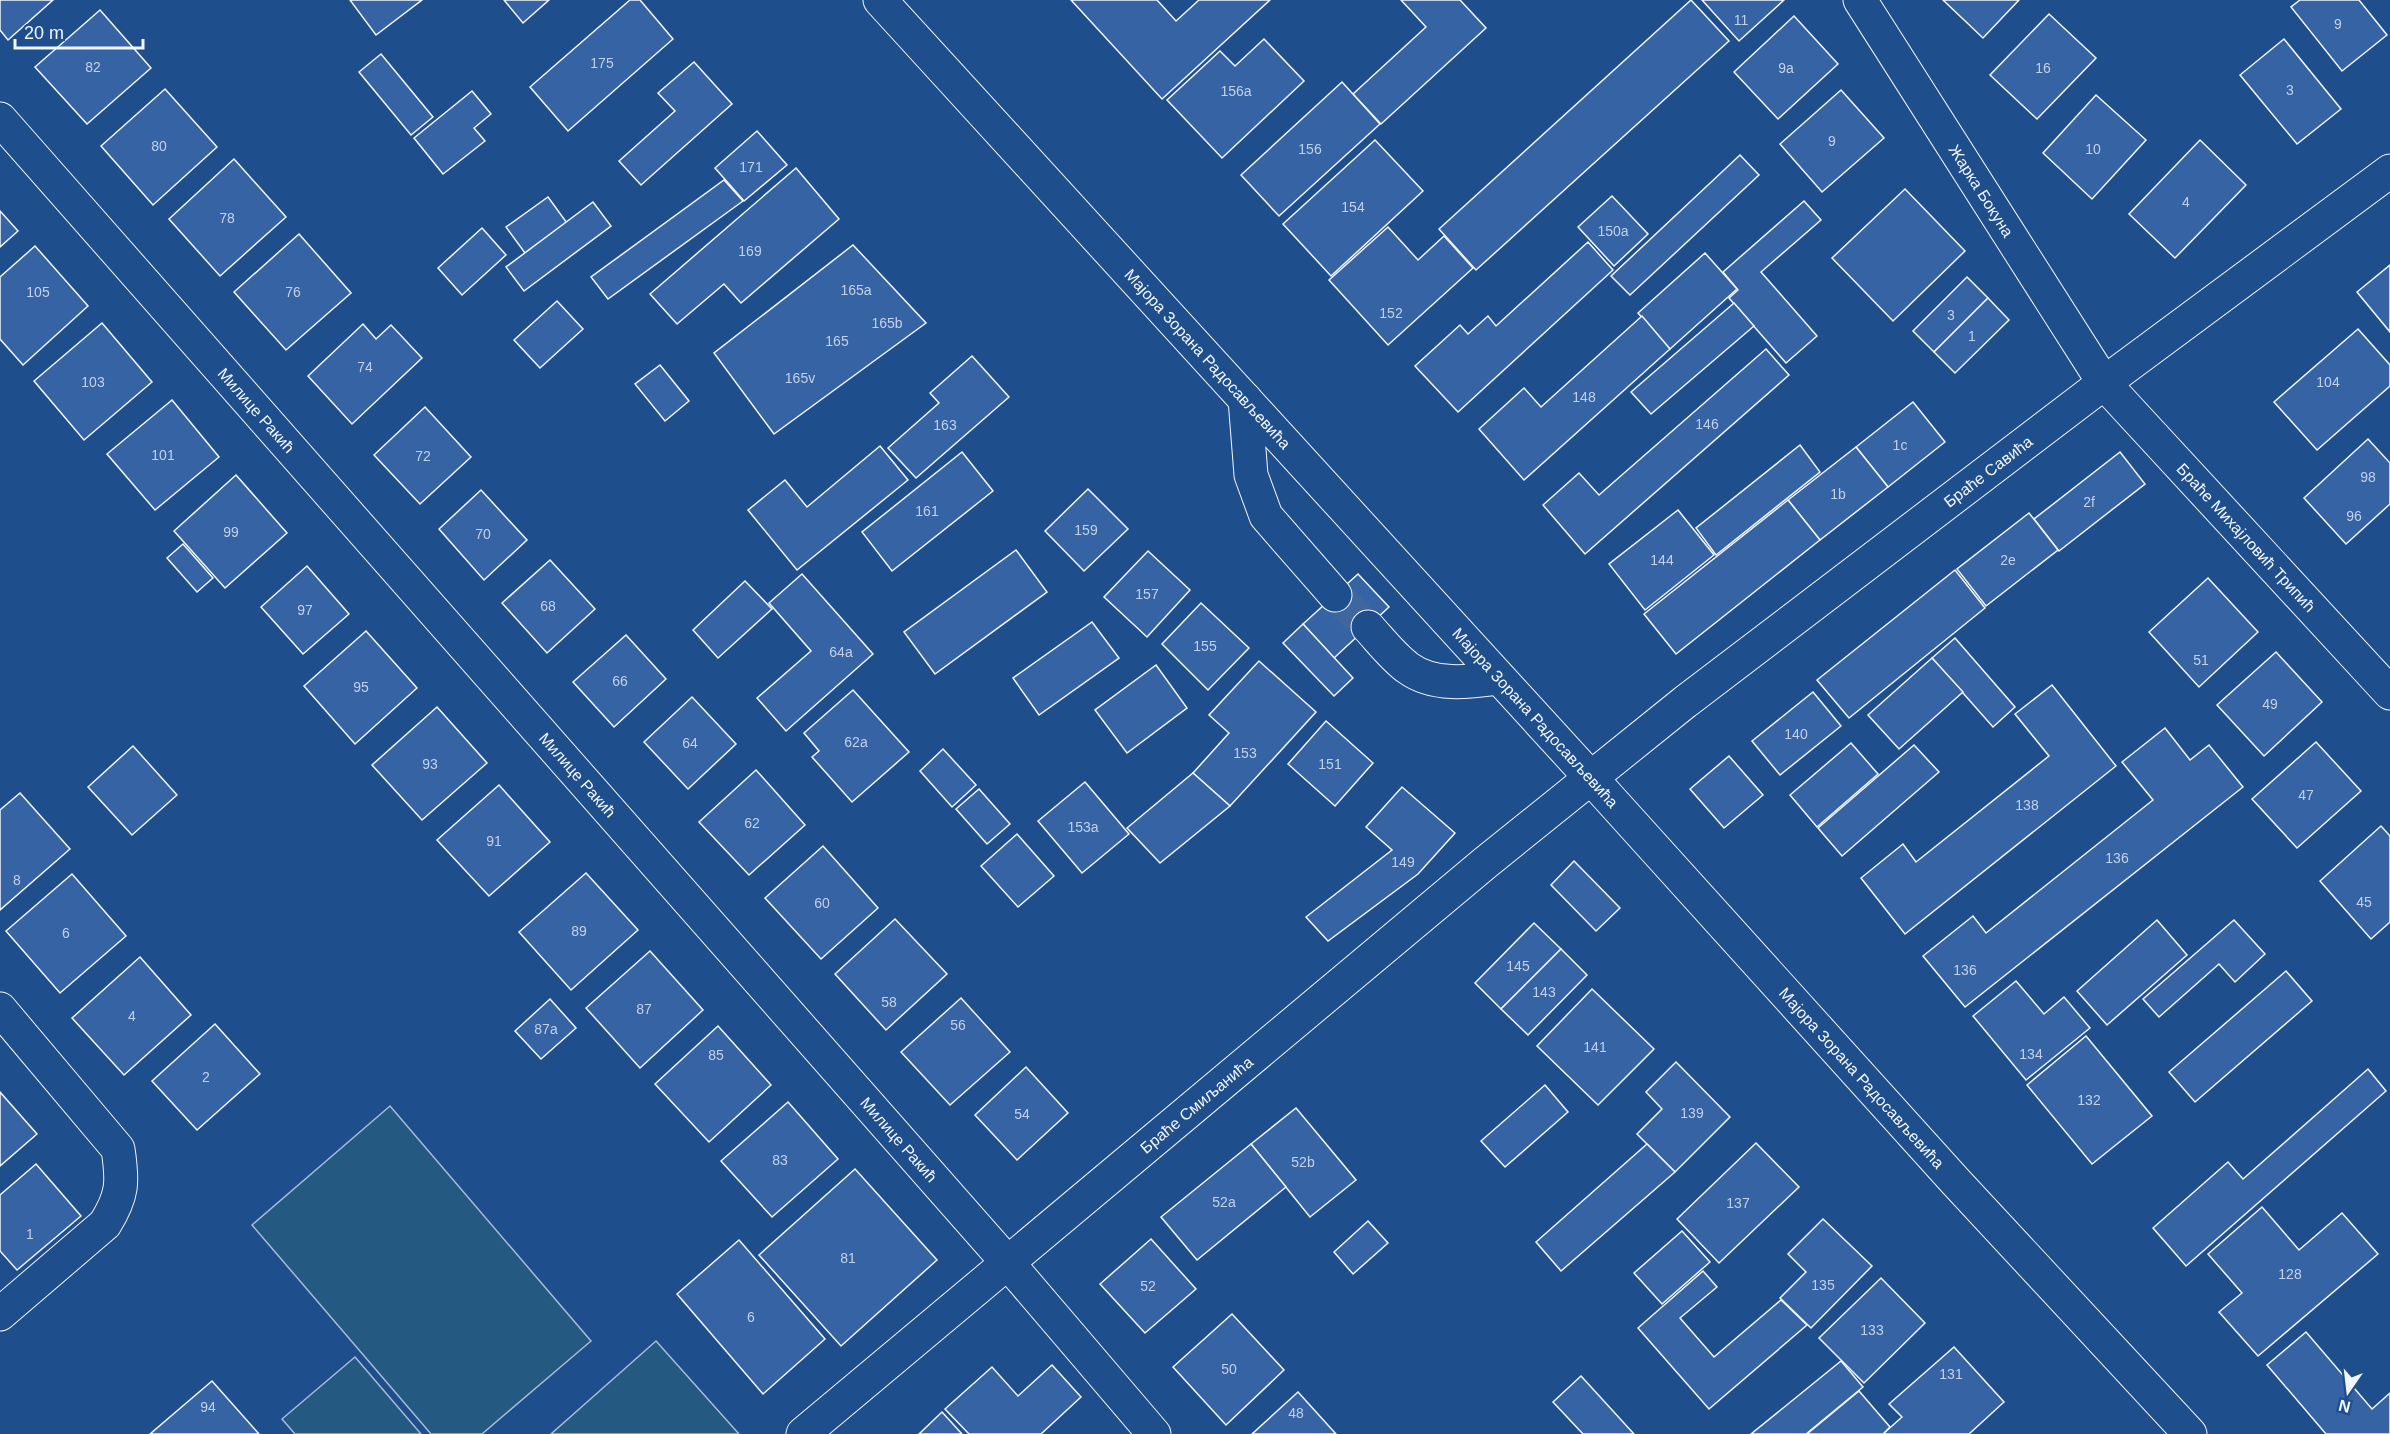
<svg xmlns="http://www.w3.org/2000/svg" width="2390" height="1434" viewBox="0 0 2390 1434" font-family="Helvetica,sans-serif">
	<rect width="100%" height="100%" fill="#1f4e8c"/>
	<g fill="#245a82" stroke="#a8bbd7" stroke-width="1.5">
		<polygon points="390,1106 591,1341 482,1434 431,1434 252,1225"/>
		<polygon points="656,1341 739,1434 551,1434"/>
		<polygon points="355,1357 421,1434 295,1434 282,1419"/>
	</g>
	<g fill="#3563a3" stroke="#f2f6ff" stroke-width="1.5">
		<polygon points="0,0 53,0 8,40 0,30"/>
		<polygon points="350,0 422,0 376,35"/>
		<polygon points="504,0 549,0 523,23"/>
		<polygon points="630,0 640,0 673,39 568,131 530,87"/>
		<polygon points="1071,0 1157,0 1176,21 1199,0 1270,0 1162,99"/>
		<polygon points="1401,0 1460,0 1486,28 1381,124 1353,94 1426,27"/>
		<polygon points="1691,0 1729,41 1476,270 1439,229"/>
		<polygon points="1702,0 1784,0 1739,41"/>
		<polygon points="1943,0 2019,0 1983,38"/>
		<polygon points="2300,0 2359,0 2387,35 2342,71 2291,7"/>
		<polygon points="100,10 151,68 87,124 35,67"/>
		<polygon points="2049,14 2096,58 2037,119 1990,75"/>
		<polygon points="1794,16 1838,64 1778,119 1734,72"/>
		<polygon points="1264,39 1304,81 1222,158 1167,100 1220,51 1235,66"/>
		<polygon points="2284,39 2341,109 2297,144 2240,75"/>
		<polygon points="381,54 433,117 411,135 359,72"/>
		<polygon points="694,62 732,104 641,185 619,161 675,111 658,93"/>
		<polygon points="1342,82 1380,124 1279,216 1241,175"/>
		<polygon points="165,89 217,147 153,205 101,146"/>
		<polygon points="1841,90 1884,138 1822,192 1780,144"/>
		<polygon points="472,91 491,114 474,128 485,141 443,174 414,138"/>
		<polygon points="2096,95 2146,140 2092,199 2043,153"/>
		<polygon points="757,131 787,165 744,201 715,168"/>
		<polygon points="1375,140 1423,191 1331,276 1283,224"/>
		<polygon points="2200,140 2246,185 2175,258 2129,214"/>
		<polygon points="1740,155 1759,175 1630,295 1611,276"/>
		<polygon points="234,159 286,217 220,276 169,219"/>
		<polygon points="796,168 839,219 741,303 724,284 677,324 650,294"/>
		<polygon points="724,180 743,201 608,299 591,277"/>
		<polygon points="1905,189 1965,251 1893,321 1832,258"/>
		<polygon points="1612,196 1648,234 1614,266 1578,227"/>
		<polygon points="548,197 567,223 525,253 506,227"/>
		<polygon points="1804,201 1821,220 1761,272 1817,336 1786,363 1729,298 1738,290 1723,272"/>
		<polygon points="593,202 611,226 524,291 506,267"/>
		<polygon points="0,211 18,231 0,247"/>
		<polygon points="1388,227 1418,260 1444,236 1473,268 1388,345 1329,280"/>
		<polygon points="482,228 506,255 462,295 438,268"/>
		<polygon points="299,234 351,293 286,350 234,292"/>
		<polygon points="1588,242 1613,270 1458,412 1415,366 1460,325 1468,334 1488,316 1496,326"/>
		<polygon points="853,245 926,323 774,434 714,353"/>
		<polygon points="35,246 88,306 23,365 0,339 0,277"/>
		<polygon points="1705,253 1737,289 1670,349 1638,313"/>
		<polygon points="2390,265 2390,332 2357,292"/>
		<polygon points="1967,277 1988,298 1934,352 1913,331"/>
		<polygon points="1988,298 2009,320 1955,373 1934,352"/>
		<polygon points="557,301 583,329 540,368 514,340"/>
		<polygon points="1734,303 1754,326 1651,414 1631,392"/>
		<polygon points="1642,316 1670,349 1524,480 1479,429 1524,388 1541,407"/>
		<polygon points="102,323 152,382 84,440 34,381"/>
		<polygon points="363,324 376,339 391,325 422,358 352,424 308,376"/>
		<polygon points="2358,329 2390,365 2390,386 2317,450 2274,402"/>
		<polygon points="1766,349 1789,375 1585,554 1543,505 1579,473 1599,495"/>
		<polygon points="972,356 1009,397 916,478 888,448 939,403 930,393"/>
		<polygon points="660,365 689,401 665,421 635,384"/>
		<polygon points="172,400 219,457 155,510 107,454"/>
		<polygon points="1913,402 1945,442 1888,487 1856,447"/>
		<polygon points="425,407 471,457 420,504 374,455"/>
		<polygon points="2368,439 2390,463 2390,504 2346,544 2304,498"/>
		<polygon points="1800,445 1820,472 1716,555 1696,528"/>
		<polygon points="880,446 908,480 797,570 748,510 785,480 807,507"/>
		<polygon points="1856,447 1888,487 1820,540 1788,500"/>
		<polygon points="962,452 993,491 892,571 862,532"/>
		<polygon points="2120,452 2145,484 2059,551 2034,519"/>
		<polygon points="236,475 287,533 225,588 174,531"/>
		<polygon points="1088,489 1128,529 1084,571 1045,531"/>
		<polygon points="481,490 527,540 484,580 439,529"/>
		<polygon points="1788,500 1820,540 1676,654 1644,614"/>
		<polygon points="1678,510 1714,555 1645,610 1609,564"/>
		<polygon points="2029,513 2058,550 1986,606 1957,569"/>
		<polygon points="183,544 213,578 197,592 167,558"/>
		<polygon points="1016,550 1047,592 935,674 904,632"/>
		<polygon points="1148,551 1190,590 1147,637 1104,597"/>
		<polygon points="550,560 595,609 547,653 502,603"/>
		<polygon points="307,566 349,614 303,654 261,607"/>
		<polygon points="1955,570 1985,608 1849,718 1817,680"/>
		<polygon points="802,574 873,654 786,731 757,698 811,651 769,603"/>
		<polygon points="1358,574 1389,607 1334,658 1303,624"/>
		<polygon points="2208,578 2258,632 2199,687 2149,632"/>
		<polygon points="745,581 772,609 718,658 693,630"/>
		<polygon points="1201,603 1249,648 1208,690 1162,644"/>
		<polygon points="1092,622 1119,658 1039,715 1013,678"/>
		<polygon points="1303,624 1353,678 1334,696 1283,643"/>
		<polygon points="366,631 417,688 355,744 304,686"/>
		<polygon points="626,635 666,679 614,727 573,682"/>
		<polygon points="1955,638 2015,707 1993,727 1932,658"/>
		<polygon points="2276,652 2322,702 2264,756 2217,705"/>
		<polygon points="1932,658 1963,692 1899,749 1868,715"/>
		<polygon points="1259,661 1316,712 1230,806 1193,773 1229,733 1209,715"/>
		<polygon points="1156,665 1187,708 1127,753 1095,710"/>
		<polygon points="2052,685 2116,766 1905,934 1861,878 1903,844 1916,862 2049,756 2015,714"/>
		<polygon points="853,690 909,752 852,802 812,757 819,751 804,733"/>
		<polygon points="1813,692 1841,726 1780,775 1752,741"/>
		<polygon points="692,697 736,744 688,789 644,742"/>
		<polygon points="437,707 487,763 422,820 372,765"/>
		<polygon points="1326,721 1373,763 1335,806 1288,764"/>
		<polygon points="2165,728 2190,760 2209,745 2243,787 1965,1007 1923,956 1973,916 1986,933 2153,800 2122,762"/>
		<polygon points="2316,742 2361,791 2297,848 2252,799"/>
		<polygon points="1851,743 1878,774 1817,827 1790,795"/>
		<polygon points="1914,745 1939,772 1842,856 1818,828"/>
		<polygon points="133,746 177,795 132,835 88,787"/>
		<polygon points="943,749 976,785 952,807 920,771"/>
		<polygon points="1729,756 1763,795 1724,828 1690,789"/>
		<polygon points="756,770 805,825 749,875 699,822"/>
		<polygon points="1193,773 1230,806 1160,863 1127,828"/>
		<polygon points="1085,782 1129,834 1082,873 1038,821"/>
		<polygon points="499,785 550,842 489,896 437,840"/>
		<polygon points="1402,787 1455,833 1418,874 1328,941 1306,917 1392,850 1366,827"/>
		<polygon points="979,789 1010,824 987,844 956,809"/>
		<polygon points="20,793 70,849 0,910 0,810"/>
		<polygon points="2381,826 2390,836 2390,922 2371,939 2320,881"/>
		<polygon points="1017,834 1054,876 1018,907 981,866"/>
		<polygon points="823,846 878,908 821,959 765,898"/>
		<polygon points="1574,861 1620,908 1596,931 1551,885"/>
		<polygon points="586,873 638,930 571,990 519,932"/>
		<polygon points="72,874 126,936 60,993 6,931"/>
		<polygon points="895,919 947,974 886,1030 835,974"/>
		<polygon points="2157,920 2187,955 2107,1025 2077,991"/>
		<polygon points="2234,920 2265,954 2235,982 2219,964 2159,1017 2143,999"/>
		<polygon points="1534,923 1561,949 1501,1009 1475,983"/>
		<polygon points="1561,949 1587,975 1528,1035 1501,1009"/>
		<polygon points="650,951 703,1010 640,1068 586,1008"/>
		<polygon points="140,957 191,1015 124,1075 72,1018"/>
		<polygon points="2286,971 2312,1001 2195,1102 2169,1072"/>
		<polygon points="2016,981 2044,1014 2064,997 2090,1028 2026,1080 1973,1016"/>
		<polygon points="1592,989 1654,1049 1598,1105 1537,1046"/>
		<polygon points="961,998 1010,1052 950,1105 901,1052"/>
		<polygon points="550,999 576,1028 541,1059 515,1031"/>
		<polygon points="215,1024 260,1074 197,1130 152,1081"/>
		<polygon points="718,1026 771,1085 709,1142 655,1084"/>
		<polygon points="2086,1036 2152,1116 2092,1164 2027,1085"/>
		<polygon points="1676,1062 1730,1117 1675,1172 1637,1134 1662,1109 1646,1092"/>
		<polygon points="1026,1067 1068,1113 1017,1160 975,1115"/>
		<polygon points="2368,1069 2386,1091 2186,1266 2153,1228 2228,1162 2243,1179"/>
		<polygon points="1545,1085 1568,1112 1505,1167 1481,1141"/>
		<polygon points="0,1092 37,1134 0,1166"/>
		<polygon points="788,1102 838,1159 772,1217 721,1161"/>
		<polygon points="1296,1108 1356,1180 1310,1217 1251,1144"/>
		<polygon points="1756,1143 1799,1187 1719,1263 1677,1219"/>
		<polygon points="1251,1144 1286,1187 1197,1260 1161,1217"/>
		<polygon points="1647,1144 1675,1172 1561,1271 1536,1242"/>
		<polygon points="36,1164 81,1216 17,1270 0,1251 0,1195"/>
		<polygon points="855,1169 937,1260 841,1346 759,1255"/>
		<polygon points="2262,1207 2299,1250 2342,1213 2378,1254 2258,1356 2219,1312 2242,1293 2208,1254"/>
		<polygon points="1823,1219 1872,1266 1811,1328 1780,1298 1806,1272 1788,1254"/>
		<polygon points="1368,1221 1388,1243 1353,1274 1334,1252"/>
		<polygon points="1682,1231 1710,1262 1662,1304 1634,1273"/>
		<polygon points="1151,1239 1196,1289 1145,1333 1100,1284"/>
		<polygon points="739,1240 825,1339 763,1394 677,1294"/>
		<polygon points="1703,1271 1717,1287 1680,1318 1714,1357 1781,1300 1807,1325 1709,1409 1638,1328"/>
		<polygon points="1881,1278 1925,1323 1864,1383 1819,1338"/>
		<polygon points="1232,1314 1284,1370 1226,1425 1173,1367"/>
		<polygon points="2306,1332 2372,1409 2390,1393 2390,1434 2326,1434 2267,1365"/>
		<polygon points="1954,1347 2004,1402 1969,1434 1883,1434 1902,1417 1889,1404"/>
		<polygon points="1841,1361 1863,1387 1806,1434 1751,1434"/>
		<polygon points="1052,1365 1081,1397 1041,1434 969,1434 945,1409 992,1367 1018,1396"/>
		<polygon points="1581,1376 1634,1434 1583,1434 1553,1402"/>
		<polygon points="212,1381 259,1434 150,1434"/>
		<polygon points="1859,1391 1890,1427 1883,1434 1807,1434"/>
		<polygon points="1298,1392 1336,1434 1252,1434"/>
		<polygon points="942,1412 962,1434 919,1434"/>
	</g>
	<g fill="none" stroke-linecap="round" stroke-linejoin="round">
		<polyline stroke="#3f679d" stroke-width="33" stroke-dasharray="33 16" stroke-linecap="butt" points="1335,595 1368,627"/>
		<g stroke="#f2f6ff" stroke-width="35">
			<g id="minor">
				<path id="s1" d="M1860,0L2104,383L2390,693"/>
				<path id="s2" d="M0,119L1008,1263L1154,1434"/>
				<polyline points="1245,399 1251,475 1266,516 1335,595"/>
				<path d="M1368,627C1380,640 1393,657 1408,668C1434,687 1469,682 1499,678"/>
				<path d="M0,1009L118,1149C123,1182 123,1195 105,1224L0,1314"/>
				<path id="s3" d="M803,1434L1485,863L1685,702L2104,383L2390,171"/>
			</g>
		</g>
		<g stroke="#f2f6ff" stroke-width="35">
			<g id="major">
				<path id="s4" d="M880,0L1591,778L1956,1182L2190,1434"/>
			</g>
		</g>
		<use href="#minor" stroke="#1f4e8c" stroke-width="33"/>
		<use href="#major" stroke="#1f4e8c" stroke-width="33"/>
	</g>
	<g text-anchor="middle" stroke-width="4.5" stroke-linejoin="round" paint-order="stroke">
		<g font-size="14" fill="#c3d1e8">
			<text x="1741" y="25">11</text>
			<text x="2338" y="29">9</text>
			<text x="602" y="68">175</text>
			<text x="93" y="72">82</text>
			<text x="1786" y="73">9a</text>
			<text x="2043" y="73">16</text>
			<text x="2290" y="95">3</text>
			<text x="1236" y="96">156a</text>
			<text x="1832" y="146">9</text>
			<text x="159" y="151">80</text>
			<text x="1310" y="154">156</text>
			<text x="2093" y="154">10</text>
			<text x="751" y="172">171</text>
			<text x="2186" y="207">4</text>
			<text x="1353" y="212">154</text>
			<text x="227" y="223">78</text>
			<text x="1613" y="236">150a</text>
			<text x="750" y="256">169</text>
			<text x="856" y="295">165a</text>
			<text x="38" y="297">105</text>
			<text x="293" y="297">76</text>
			<text x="1391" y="318">152</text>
			<text x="1951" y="320">3</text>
			<text x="887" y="328">165b</text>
			<text x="1972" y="341">1</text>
			<text x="837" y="346">165</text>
			<text x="365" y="372">74</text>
			<text x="800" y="383">165v</text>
			<text x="93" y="387">103</text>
			<text x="2328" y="387">104</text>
			<text x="1584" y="402">148</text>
			<text x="1707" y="429">146</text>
			<text x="945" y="430">163</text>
			<text x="1900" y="450">1c</text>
			<text x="163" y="460">101</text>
			<text x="423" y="461">72</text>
			<text x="2368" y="482">98</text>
			<text x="1838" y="499">1b</text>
			<text x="2089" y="507">2f</text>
			<text x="927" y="516">161</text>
			<text x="2354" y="521">96</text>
			<text x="1086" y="535">159</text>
			<text x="231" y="537">99</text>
			<text x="483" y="539">70</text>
			<text x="1662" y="565">144</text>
			<text x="2008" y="565">2e</text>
			<text x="1147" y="599">157</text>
			<text x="548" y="611">68</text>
			<text x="305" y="615">97</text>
			<text x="1205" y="651">155</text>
			<text x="841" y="657">64a</text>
			<text x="2201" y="665">51</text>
			<text x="620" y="686">66</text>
			<text x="361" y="692">95</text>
			<text x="2270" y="709">49</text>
			<text x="1796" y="739">140</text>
			<text x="856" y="747">62a</text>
			<text x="690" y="748">64</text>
			<text x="1245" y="758">153</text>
			<text x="430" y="769">93</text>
			<text x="1330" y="769">151</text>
			<text x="2306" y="800">47</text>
			<text x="2027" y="810">138</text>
			<text x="752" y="828">62</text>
			<text x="1083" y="832">153a</text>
			<text x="494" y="846">91</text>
			<text x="2117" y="863">136</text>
			<text x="1403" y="867">149</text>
			<text x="17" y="885">8</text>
			<text x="2364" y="907">45</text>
			<text x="822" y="908">60</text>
			<text x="579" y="936">89</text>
			<text x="66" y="938">6</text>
			<text x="1518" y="971">145</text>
			<text x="1965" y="975">136</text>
			<text x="1544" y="997">143</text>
			<text x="889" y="1007">58</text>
			<text x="644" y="1014">87</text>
			<text x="132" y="1021">4</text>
			<text x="958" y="1030">56</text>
			<text x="546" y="1034">87a</text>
			<text x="1595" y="1052">141</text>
			<text x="2031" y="1059">134</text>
			<text x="716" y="1060">85</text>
			<text x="206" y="1082">2</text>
			<text x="2089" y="1105">132</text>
			<text x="1692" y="1118">139</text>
			<text x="1022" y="1119">54</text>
			<text x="780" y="1165">83</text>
			<text x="1303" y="1167">52b</text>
			<text x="1224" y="1207">52a</text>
			<text x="1738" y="1208">137</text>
			<text x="30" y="1239">1</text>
			<text x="848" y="1263">81</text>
			<text x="2290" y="1279">128</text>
			<text x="1823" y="1290">135</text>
			<text x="1148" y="1291">52</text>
			<text x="751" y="1322">6</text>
			<text x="1872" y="1335">133</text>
			<text x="1229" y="1374">50</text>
			<text x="1951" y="1379">131</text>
			<text x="208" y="1412">94</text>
			<text x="1296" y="1418">48</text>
		</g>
		<g font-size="16" fill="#f2f6ff" stroke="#1f4e8c">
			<text dy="6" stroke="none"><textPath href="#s1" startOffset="226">Жарка Бокуна</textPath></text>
			<text dy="6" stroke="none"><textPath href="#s4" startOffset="486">Мајора Зорана Радосављевића</textPath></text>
			<text dy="6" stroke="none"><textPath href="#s2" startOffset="388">Милице Ракић</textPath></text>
			<text dy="6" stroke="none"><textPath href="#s3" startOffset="1527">Браће Савића</textPath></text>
			<text dy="6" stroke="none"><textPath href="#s1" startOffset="664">Браће Михајловић Трипић</textPath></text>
			<text dy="6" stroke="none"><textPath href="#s4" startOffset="972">Мајора Зорана Радосављевића</textPath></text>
			<text dy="6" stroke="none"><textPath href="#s2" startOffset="874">Милице Ракић</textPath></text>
			<text dy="6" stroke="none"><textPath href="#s4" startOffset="1458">Мајора Зорана Радосављевића</textPath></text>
			<text dy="6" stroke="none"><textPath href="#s3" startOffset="513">Браће Смиљанића</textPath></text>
			<text dy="6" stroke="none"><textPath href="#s2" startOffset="1360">Милице Ракић</textPath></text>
		</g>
	</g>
	<g transform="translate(2348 1392) rotate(194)" stroke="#1f4e8c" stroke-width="4.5" paint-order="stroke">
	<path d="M0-4.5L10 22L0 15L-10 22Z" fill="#f2f6ff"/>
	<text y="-9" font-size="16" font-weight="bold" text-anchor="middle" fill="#f2f6ff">N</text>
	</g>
	<path d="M15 39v9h128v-9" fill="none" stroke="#f2f6ff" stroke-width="3"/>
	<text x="24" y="39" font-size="18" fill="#f2f6ff" stroke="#1f4e8c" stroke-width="4.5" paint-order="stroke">20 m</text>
</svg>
